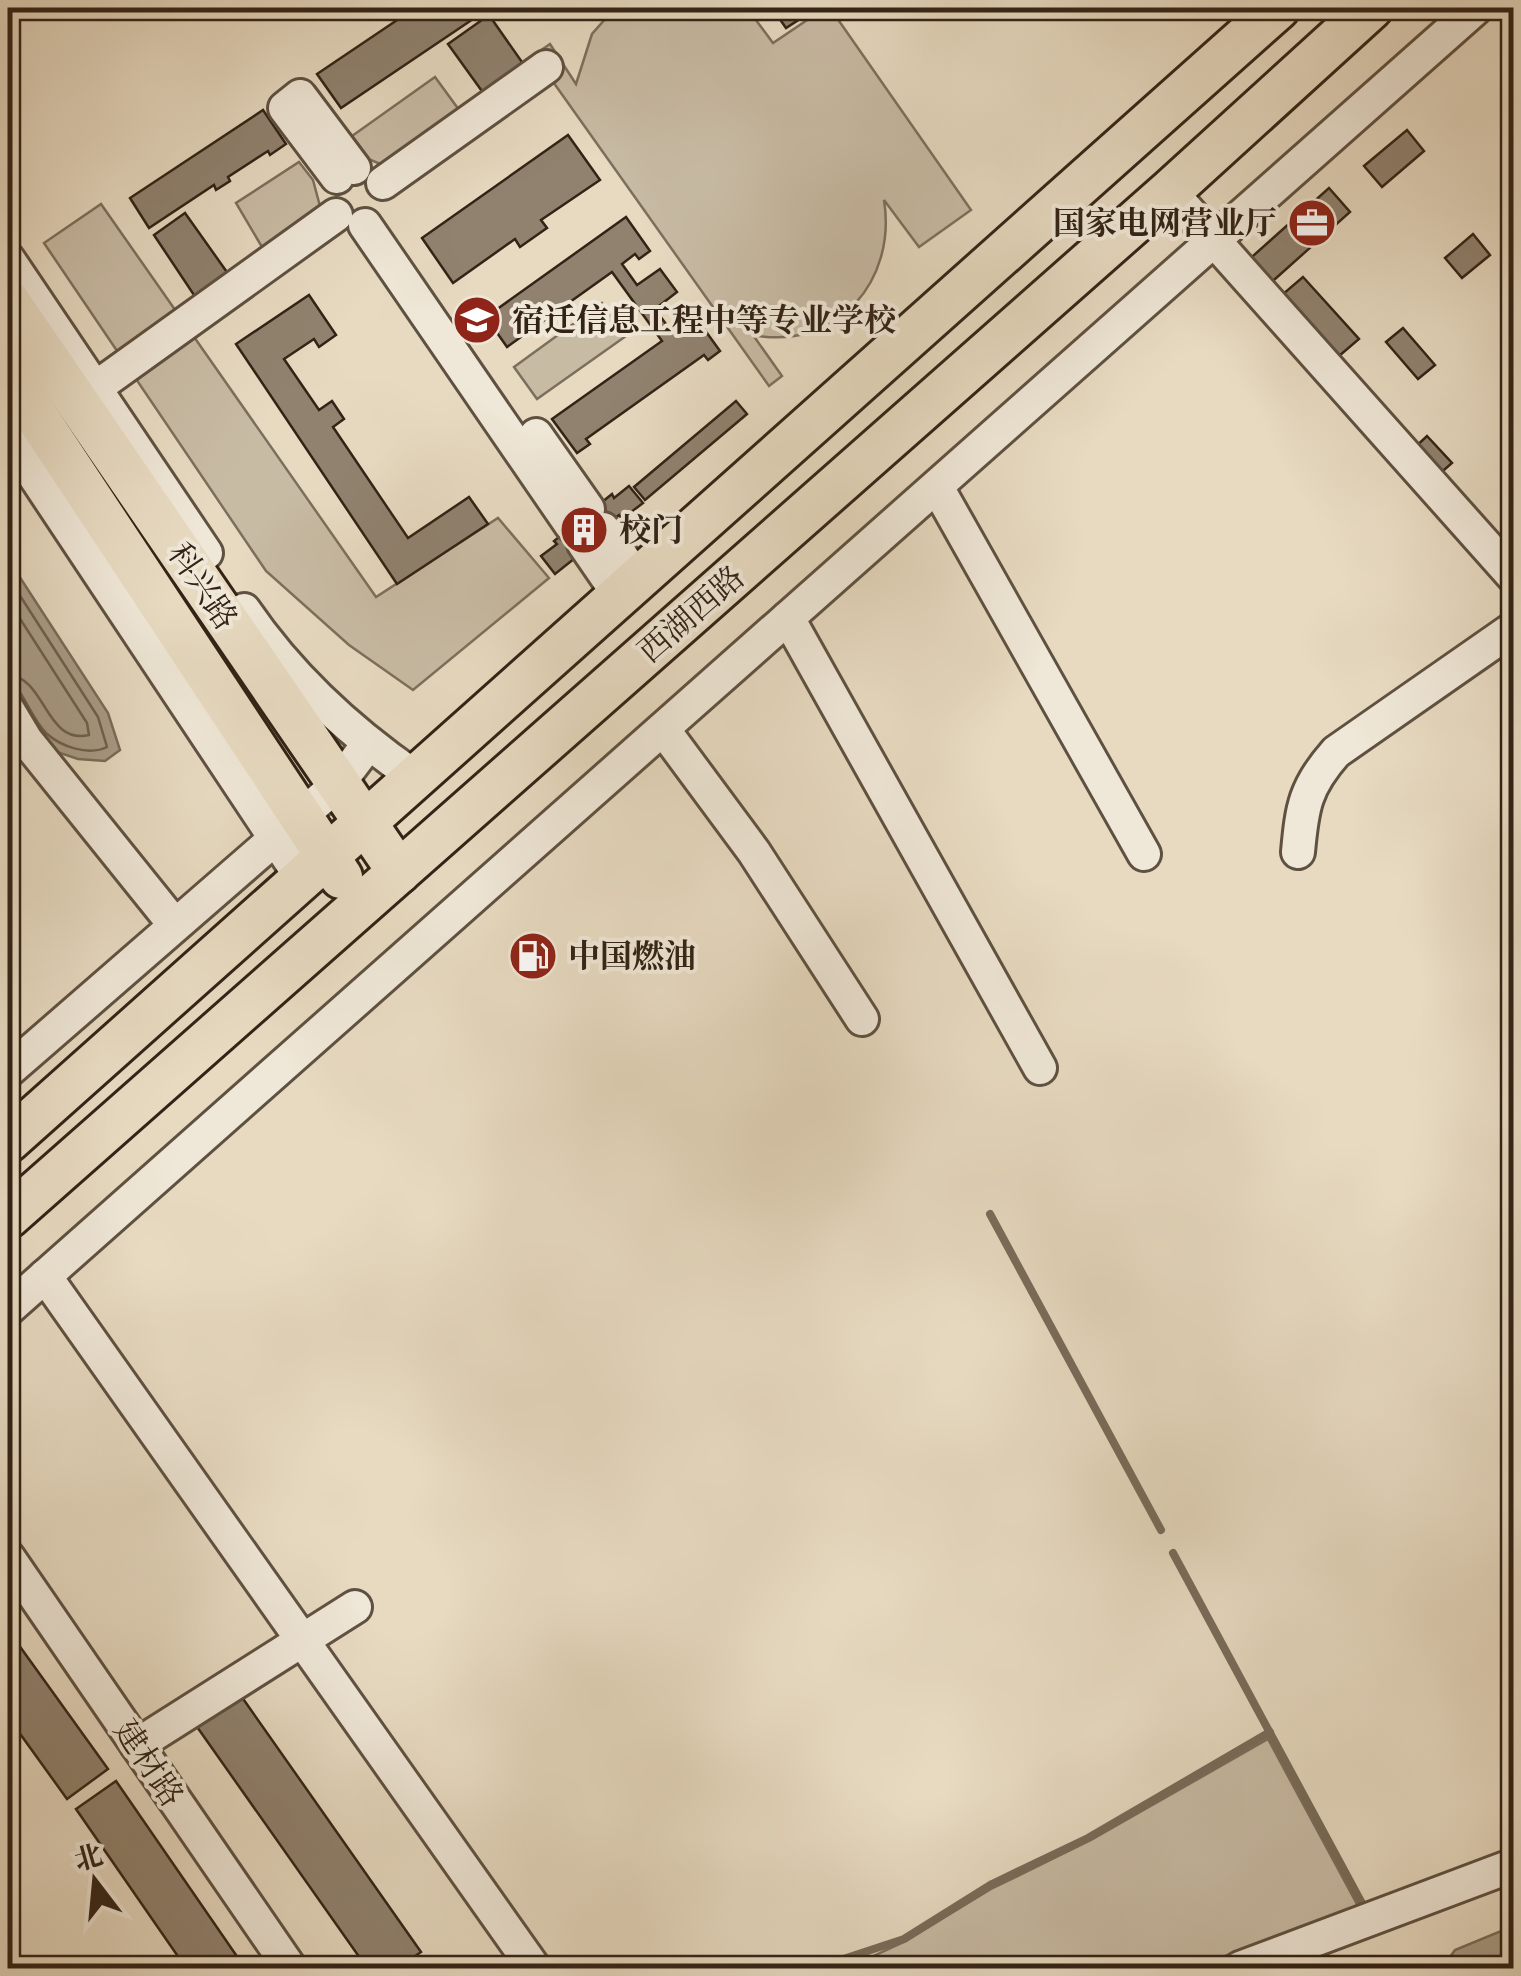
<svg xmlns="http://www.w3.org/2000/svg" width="1521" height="1976" viewBox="0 0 1521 1976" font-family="'EB Garamond','Noto Serif SC',serif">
	<rect width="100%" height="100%" fill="#e7dac1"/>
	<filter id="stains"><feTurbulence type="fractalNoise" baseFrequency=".002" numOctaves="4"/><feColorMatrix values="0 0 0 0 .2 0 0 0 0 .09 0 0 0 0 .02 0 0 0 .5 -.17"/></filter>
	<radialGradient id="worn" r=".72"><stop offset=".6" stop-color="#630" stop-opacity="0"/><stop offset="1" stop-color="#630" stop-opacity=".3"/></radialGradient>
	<g fill="#c8bba4" stroke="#7d6f5d" stroke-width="2.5">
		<path d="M615,8H747L773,43L825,8H830L971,210L919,247L884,200C897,281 837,351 753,335L782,376L769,386L534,55L550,44L576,84L592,34Z"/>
		<polygon points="435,77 462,114 385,166 366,158 352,136"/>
		<polygon points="299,162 313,180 321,210 262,247 236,203"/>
		<polygon points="101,204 376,597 498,518 549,578 413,690 349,645 266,571 44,243"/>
		<polygon points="602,303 626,336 537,399 514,367"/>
		<polygon points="1268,1739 1358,1906 1193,1968 876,1968 871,1957 904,1942 991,1889 1091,1840"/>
	</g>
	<g fill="#a99c87" stroke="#796c5a" stroke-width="2.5">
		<polygon points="8,559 108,713 120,750 105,761 78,759 54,751 8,692"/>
		<polygon points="1513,1926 1513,1968 1442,1968 1455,1950"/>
	</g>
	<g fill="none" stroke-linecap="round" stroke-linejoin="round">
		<g stroke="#6e604e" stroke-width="2.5">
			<path d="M8,577L98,717L107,747C89,756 61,747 46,733C35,722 28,704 19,691L8,687"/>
			<path d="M8,600L87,723L89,735C45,745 46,677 8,675"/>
		</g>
		<g stroke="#796c5a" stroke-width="8">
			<polyline points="990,1214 1161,1530"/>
			<polyline points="1173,1553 1365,1909"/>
			<polyline points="816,1968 904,1939 992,1884 1088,1838 1270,1732"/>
			<polyline points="1207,1968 1235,1958"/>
		</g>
	</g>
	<g fill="#90826f" stroke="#322316" stroke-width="2.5">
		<polygon points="415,8 478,8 482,13 341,108 317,74"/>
		<polygon points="772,8 817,8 786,28"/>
		<polygon points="489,15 524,65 484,94 448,44"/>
		<polygon points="263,110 286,144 270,155 268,151 228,177 230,181 216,190 214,185 149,228 130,198"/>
		<polygon points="1407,130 1424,151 1382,187 1364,166"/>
		<polygon points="568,135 600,180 541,220 547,228 520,247 515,239 453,283 422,238"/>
		<polygon points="1329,188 1350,212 1265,288 1244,264"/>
		<polygon points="185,213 229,275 196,298 154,235"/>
		<polygon points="626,217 650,251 639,259 635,254 622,264 637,285 660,269 677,292 655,309 671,331 694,315 720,351 708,360 704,355 586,439 590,444 577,453 552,419 662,341 612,272 507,347 486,317"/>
		<polygon points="1473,234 1490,255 1462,278 1445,258"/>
		<polygon points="1303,277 1359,339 1332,362 1276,300"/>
		<polygon points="309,295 336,335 319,347 314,339 284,359 319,410 332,401 344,419 333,427 408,538 469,497 488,524 397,584 236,344"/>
		<polygon points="1403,328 1435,365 1418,379 1386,342"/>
		<polygon points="736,401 747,414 645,500 634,487"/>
		<polygon points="1427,436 1452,463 1436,477 1412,450"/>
		<polygon points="629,486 643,503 622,519 619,515 571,553 575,558 555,574 541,556 557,544 554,541 612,494 614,498"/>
		<polygon points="8,1630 108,1769 67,1799 8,1717"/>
		<polygon points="239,1693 421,1952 398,1968 367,1968 195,1724"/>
		<polygon points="116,1781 245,1968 186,1968 76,1809"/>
	</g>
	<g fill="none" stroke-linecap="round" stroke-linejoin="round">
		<g stroke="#5f5141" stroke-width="38">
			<g id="minor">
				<polyline points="337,177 285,108 300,96 354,168"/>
				<polyline points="383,183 546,67"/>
				<polyline points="1170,191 1514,577"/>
				<polyline points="365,225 571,525"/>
				<polyline points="8,259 206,553"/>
				<polyline points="80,399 336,215"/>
				<polyline points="536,435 588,509"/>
				<polyline points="8,436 301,877"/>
				<polyline points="937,487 1144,854"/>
				<polyline points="603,529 637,579"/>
				<polyline points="584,544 619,595"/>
				<path d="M244,610C289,676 350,732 415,777"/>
				<polyline points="788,618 1040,1068"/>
				<polyline points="8,710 26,740 174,924"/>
				<polyline points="663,729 754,852 862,1019"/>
				<path d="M1298,852C1302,807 1305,787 1336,752L1514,628"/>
				<polyline points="8,1071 338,784 369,743"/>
				<polyline points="45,1276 534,1968"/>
				<polyline points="8,1309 1476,8"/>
				<polyline points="8,1557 290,1968"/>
				<polyline points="137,1745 355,1607"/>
				<polyline points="1240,1968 1514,1865"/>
			</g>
		</g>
		<g stroke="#322316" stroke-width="48">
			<g id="major">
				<polyline points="8,301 399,872"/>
				<polyline points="8,373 341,877"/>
				<polyline points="8,1141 1278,8"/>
				<polyline points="8,1217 1170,191 1371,8"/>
			</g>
		</g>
		<use href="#minor" stroke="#efe7d7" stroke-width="32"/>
		<use href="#major" stroke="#e7dac1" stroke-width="42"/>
	</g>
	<defs>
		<g id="office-disc" transform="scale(2.5)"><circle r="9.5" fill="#8f2418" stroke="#efe7d7"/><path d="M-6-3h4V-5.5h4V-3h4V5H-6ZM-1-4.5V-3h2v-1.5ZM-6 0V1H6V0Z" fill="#fff"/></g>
		<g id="school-disc" transform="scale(2.5)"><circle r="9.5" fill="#8f2418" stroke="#efe7d7"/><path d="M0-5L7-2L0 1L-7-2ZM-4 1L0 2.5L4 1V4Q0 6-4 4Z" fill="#fff"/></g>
		<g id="building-disc" transform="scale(2.5)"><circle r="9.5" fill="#8f2418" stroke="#efe7d7"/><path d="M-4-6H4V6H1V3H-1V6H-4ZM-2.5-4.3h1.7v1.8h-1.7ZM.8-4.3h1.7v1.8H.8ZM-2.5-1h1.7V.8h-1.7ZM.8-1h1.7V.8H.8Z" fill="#fff"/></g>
		<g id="fuel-disc" transform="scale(2.5)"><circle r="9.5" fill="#8f2418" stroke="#efe7d7"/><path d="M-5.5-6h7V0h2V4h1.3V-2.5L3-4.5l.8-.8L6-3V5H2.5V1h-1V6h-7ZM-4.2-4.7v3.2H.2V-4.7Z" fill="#fff"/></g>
	</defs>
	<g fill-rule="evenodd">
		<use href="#office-disc" x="1312" y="223"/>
		<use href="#school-disc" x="477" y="320"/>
		<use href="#building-disc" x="584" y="530"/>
		<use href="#fuel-disc" x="533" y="956"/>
	</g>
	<g text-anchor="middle" stroke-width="8" stroke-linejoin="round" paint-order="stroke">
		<g font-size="32" font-weight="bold" fill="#322316" stroke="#efe7d7" text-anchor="start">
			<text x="1277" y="234" text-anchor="end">国家电网营业厅</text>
			<text x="512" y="331">宿迁信息工程中等专业学校</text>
			<text x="619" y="541">校门</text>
			<text x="568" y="967">中国燃油</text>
		</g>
		<g font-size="32" fill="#322316" stroke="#efe7d7">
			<text transform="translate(203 586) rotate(56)" y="11">科兴路</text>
			<text transform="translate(691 614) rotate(-41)" y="11">西湖西路</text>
			<text transform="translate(149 1763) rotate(56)" y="11">建材路</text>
		</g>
	</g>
	<rect width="1521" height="1976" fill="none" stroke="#e7dac1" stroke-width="40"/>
	<rect x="10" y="10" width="1501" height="1956" fill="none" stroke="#322316" stroke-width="5"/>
	<rect x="20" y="20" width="1481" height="1936" fill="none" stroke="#322316" stroke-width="2.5"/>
	<g transform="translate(95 1881) rotate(344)" stroke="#efe7d7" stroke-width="8" paint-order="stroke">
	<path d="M0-8L18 38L0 25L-18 38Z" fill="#322316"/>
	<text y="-15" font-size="28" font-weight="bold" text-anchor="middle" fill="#322316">北</text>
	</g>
	<rect width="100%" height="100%" filter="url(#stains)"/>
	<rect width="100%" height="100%" fill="url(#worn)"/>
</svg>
